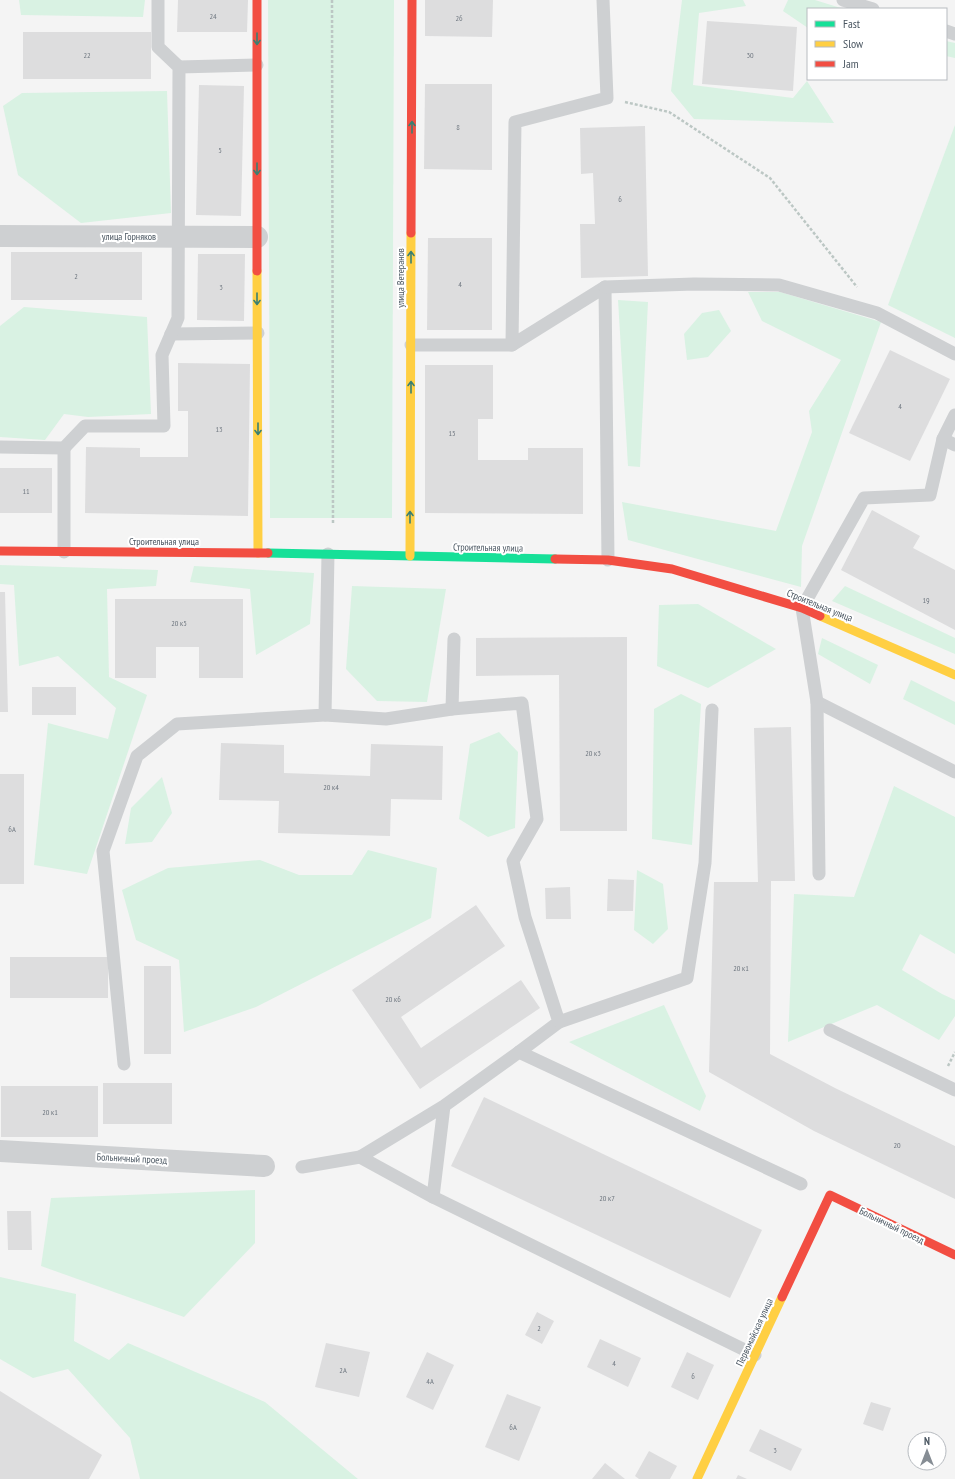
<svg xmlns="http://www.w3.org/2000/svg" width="955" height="1479" viewBox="0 0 955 1479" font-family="'PT Sans Narrow',sans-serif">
	<rect width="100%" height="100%" fill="#f4f4f4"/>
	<g fill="#d9f2e3">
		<polygon points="19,0 145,0 143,17 21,15"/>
		<polygon points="268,0 394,0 392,518 270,518"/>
		<polygon points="682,0 743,0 746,6 699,13 693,85 793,98 807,81 834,123 694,119 671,91"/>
		<polygon points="788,0 815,0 844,9 808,9 808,28 783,11"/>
		<polygon points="946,41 955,43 955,58 946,56"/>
		<polygon points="167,91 171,213 81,223 18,175 3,106 22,93"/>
		<polygon points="955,125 955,338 888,305"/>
		<polygon points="748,292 780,292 881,322 802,546 801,587 628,540 622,502 776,531 812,432 809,411 841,360 762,321"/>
		<polygon points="618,300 648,302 640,467 628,466"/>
		<polygon points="24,307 147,317 151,414 88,417 64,414 45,440 0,437 0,326"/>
		<polygon points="719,310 731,331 708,357 687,360 684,334 702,313"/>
		<polygon points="0,565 158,570 156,586 107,589 109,677 147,695 87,874 34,865 48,723 108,739 116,708 58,656 19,666 14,585 0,584"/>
		<polygon points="194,566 314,573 310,624 256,655 250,589 190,582"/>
		<polygon points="352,586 446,589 427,702 377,701 346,669"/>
		<polygon points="845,586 955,638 955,654 832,601"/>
		<polygon points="698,604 776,649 708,688 657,666 659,605"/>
		<polygon points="822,638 878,665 870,684 818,654"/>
		<polygon points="911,680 955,702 955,725 903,699"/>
		<polygon points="681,694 701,704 692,845 652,839 654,709"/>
		<polygon points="499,732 518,752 515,828 488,837 459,819 470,744"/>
		<polygon points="162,777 172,813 152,842 125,844 131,808"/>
		<polygon points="894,786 955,817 955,954 920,934 902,970 942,994 955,1000 955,1016 939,1040 877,1005 788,1042 794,894 854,897"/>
		<polygon points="368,850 437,868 431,918 256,1007 184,1032 179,960 136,940 122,890 168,868 260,860 299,875 352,875"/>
		<polygon points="637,870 663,884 668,929 653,944 634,930"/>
		<polygon points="664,1005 706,1096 700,1111 569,1042"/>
		<polygon points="255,1190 255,1243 184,1317 41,1266 51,1198"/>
		<polygon points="0,1277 76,1294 74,1341 109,1360 128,1343 265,1402 358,1479 140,1479 130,1438 68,1369 33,1378 0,1359"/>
	</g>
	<g fill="#ddddde">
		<polygon points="178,0 248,0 247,32 177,32"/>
		<polygon points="425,0 493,0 492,37 425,36"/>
		<polygon points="707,21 797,27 793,91 702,84"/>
		<rect x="23" y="32" width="128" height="47"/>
		<polygon points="425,84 492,84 492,170 424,169"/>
		<polygon points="199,85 244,86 241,216 196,215"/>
		<polygon points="645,126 648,276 581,278 580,224 595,224 593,173 581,174 580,128"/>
		<polygon points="428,238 492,238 492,330 427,330"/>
		<rect x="11" y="252" width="131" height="48"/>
		<polygon points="198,254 245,254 244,321 197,320"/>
		<polygon points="890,350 950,379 910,461 849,433"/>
		<polygon points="178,363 250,364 248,516 85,513 86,447 140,448 140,457 188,457 188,411 178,411"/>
		<polygon points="425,365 493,365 493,419 478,419 478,460 528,460 528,448 583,448 583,514 425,513"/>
		<rect x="0" y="468" width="52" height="45"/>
		<polygon points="872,510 920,536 913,548 955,570 955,630 841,570"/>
		<polygon points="0,592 5,592 8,712 0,712"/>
		<polygon points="115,599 243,599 243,678 199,678 199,647 156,647 156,678 115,678"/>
		<polygon points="627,637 627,831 560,831 559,675 476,676 476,638"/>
		<rect x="32" y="687" width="44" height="28"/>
		<polygon points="791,727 795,881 771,881 770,1054 835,1088 955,1146 955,1199 814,1131 709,1072 714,882 758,882 754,728"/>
		<polygon points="221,743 284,745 284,773 370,776 371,744 443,746 442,800 391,799 390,836 278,833 279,801 219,800"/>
		<rect x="0" y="774" width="24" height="110"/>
		<polygon points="608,879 634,880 633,911 607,911"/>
		<polygon points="570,887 571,919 546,919 545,888"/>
		<polygon points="476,905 505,946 401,1017 421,1048 521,980 540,1008 420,1089 352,990"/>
		<rect x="10" y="957" width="98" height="41"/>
		<rect x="144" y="966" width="27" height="88"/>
		<rect x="103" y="1083" width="69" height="41"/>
		<rect x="1" y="1086" width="97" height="51"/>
		<polygon points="484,1097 762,1230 730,1298 451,1166"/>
		<polygon points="7,1211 31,1211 32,1250 8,1250"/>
		<polygon points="537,1312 554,1321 542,1344 525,1335"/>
		<polygon points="600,1339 641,1358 628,1387 587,1367"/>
		<polygon points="326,1343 370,1352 359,1397 315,1387"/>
		<polygon points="427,1352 454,1365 433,1410 406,1397"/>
		<polygon points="687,1352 714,1365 698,1400 671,1387"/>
		<polygon points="0,1391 102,1455 89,1479 0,1479"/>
		<polygon points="507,1394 541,1407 519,1461 485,1447"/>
		<polygon points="871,1402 891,1408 883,1431 863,1424"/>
		<polygon points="760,1429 802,1449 791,1471 749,1451"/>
		<polygon points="649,1451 677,1466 670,1479 639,1479 635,1476"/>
		<polygon points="605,1463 625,1479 592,1479"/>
		<polygon points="738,1475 747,1479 736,1479"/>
	</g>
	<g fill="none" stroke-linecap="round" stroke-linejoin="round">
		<g stroke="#bcc7c4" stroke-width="2.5" stroke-dasharray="3 2" stroke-linecap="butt">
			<polyline points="332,0 333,525"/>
			<polyline points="625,102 669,112 770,178 857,287"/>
			<polyline points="948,1066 955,1052"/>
		</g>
		<g stroke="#ced0d2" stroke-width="13">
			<polyline points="603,0 607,98 515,122 512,345 605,287 608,560"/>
			<polyline points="843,0 873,9"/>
			<polyline points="946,31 955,34"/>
			<polyline points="179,67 257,65"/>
			<polyline points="605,287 694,284 779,285 877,313 955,354"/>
			<polyline points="171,334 258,333"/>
			<polyline points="411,345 512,345"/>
			<polyline points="943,439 955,445"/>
			<polyline points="0,447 64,448 85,426 164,426 162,355 178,318 179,67 158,47 158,0"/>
			<polyline points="64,552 64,448"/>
			<polyline points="817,702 955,772"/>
			<polyline points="452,709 454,639"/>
			<polyline points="325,715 386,719 452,709 522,703 537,819 513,861 525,917 559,1022 519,1052"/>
			<polyline points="819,874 817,702 802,608 864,498 930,495 943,439 955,415"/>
			<polyline points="559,1022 687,978 705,863 712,710"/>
			<polyline points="830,1030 955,1090"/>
			<polyline points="124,1064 103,851 137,756 177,724 325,715 328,554"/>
			<polyline points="444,1106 433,1197 360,1157 444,1106 519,1052 801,1184"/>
			<polyline points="302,1167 360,1157"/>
			<polyline points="433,1197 755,1355"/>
		</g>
		<g stroke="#ced0d2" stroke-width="22">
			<polyline points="0,236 257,237"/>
			<polyline points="0,1151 264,1166"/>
		</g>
		<polyline stroke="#16e098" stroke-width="9" points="268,553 555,559"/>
		<g stroke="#ffcf43" stroke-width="9">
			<polyline points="257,271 258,553"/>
			<polyline points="410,556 411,233"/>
			<polyline points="820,616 955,675"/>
			<polyline points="697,1479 782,1297"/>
		</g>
		<g stroke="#f24e42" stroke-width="9">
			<polyline points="257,0 257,271"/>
			<polyline points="411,233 412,0"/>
			<polyline points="0,551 268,553"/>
			<polyline points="555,559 608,560 672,569 802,608 820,616"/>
			<polyline points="782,1297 830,1195 955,1255"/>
		</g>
	</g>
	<defs><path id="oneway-shaft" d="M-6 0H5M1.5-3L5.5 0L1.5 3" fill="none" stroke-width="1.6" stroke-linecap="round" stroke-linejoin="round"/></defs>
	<g stroke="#3a7f72">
		<use href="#oneway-shaft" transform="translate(257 39) rotate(90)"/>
		<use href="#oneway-shaft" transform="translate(412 127) rotate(-90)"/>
		<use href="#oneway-shaft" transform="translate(257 169) rotate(90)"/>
		<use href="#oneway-shaft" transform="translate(411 257) rotate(-90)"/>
		<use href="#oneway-shaft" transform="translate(257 299) rotate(90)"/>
		<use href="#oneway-shaft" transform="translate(411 387) rotate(-90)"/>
		<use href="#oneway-shaft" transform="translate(258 429) rotate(90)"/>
		<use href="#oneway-shaft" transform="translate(410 517) rotate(-90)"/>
	</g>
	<g text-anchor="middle" stroke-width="4" stroke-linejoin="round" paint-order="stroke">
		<g font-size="8" fill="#707881">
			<text x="213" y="19">24</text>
			<text x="459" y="21">26</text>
			<text x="87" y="58">22</text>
			<text x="750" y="58">30</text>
			<text x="458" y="130">8</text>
			<text x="220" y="153">5</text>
			<text x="620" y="202">6</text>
			<text x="76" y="279">2</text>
			<text x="460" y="287">4</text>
			<text x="221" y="290">3</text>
			<text x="900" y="409">4</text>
			<text x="219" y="432">13</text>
			<text x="452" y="436">15</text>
			<text x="26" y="494">11</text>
			<text x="926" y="603">19</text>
			<text x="179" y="626">20 к5</text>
			<text x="593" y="756">20 к3</text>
			<text x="331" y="790">20 к4</text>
			<text x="12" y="832">6А</text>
			<text x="741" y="971">20 к1</text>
			<text x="393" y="1002">20 к6</text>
			<text x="50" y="1115">20 к1</text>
			<text x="897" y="1148">20</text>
			<text x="607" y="1201">20 к7</text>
			<text x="539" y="1331">2</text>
			<text x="614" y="1366">4</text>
			<text x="343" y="1373">2А</text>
			<text x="693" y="1379">6</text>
			<text x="430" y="1384">4А</text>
			<text x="513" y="1430">6А</text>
			<text x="775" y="1453">3</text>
		</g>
		<g font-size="10" fill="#4a5661" stroke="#fff">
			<text x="129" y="240">улица Горняков</text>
			<text transform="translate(400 278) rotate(-90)" y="4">улица Ветеранов</text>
			<text x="164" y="545">Строительная улица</text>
			<text transform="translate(488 547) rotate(1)" y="4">Строительная улица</text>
			<text transform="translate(820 605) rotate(22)" y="4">Строительная улица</text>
			<text transform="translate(132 1158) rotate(3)" y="4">Больничный проезд</text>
			<text transform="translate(892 1225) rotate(26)" y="4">Больничный проезд</text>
			<text transform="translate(754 1332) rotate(-65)" y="4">Первомайская улица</text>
		</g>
	</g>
	<rect x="807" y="8" width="140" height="72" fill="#ffffff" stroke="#b7bbc0"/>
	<rect x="815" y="21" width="20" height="6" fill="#16e098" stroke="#b7bbc0"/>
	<text x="843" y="28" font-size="12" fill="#4a5661">Fast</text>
	<rect x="815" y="41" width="20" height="6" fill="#ffcf43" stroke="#b7bbc0"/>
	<text x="843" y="48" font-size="12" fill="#4a5661">Slow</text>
	<rect x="815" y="61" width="20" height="6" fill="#f24e42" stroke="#b7bbc0"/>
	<text x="843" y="68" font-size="12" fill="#4a5661">Jam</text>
	<g transform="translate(927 1451)"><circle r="19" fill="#ffffff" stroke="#b7bbc0"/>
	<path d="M0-3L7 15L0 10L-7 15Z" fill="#868d94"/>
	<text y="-6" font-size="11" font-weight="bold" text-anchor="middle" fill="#4a5661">N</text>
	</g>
</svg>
